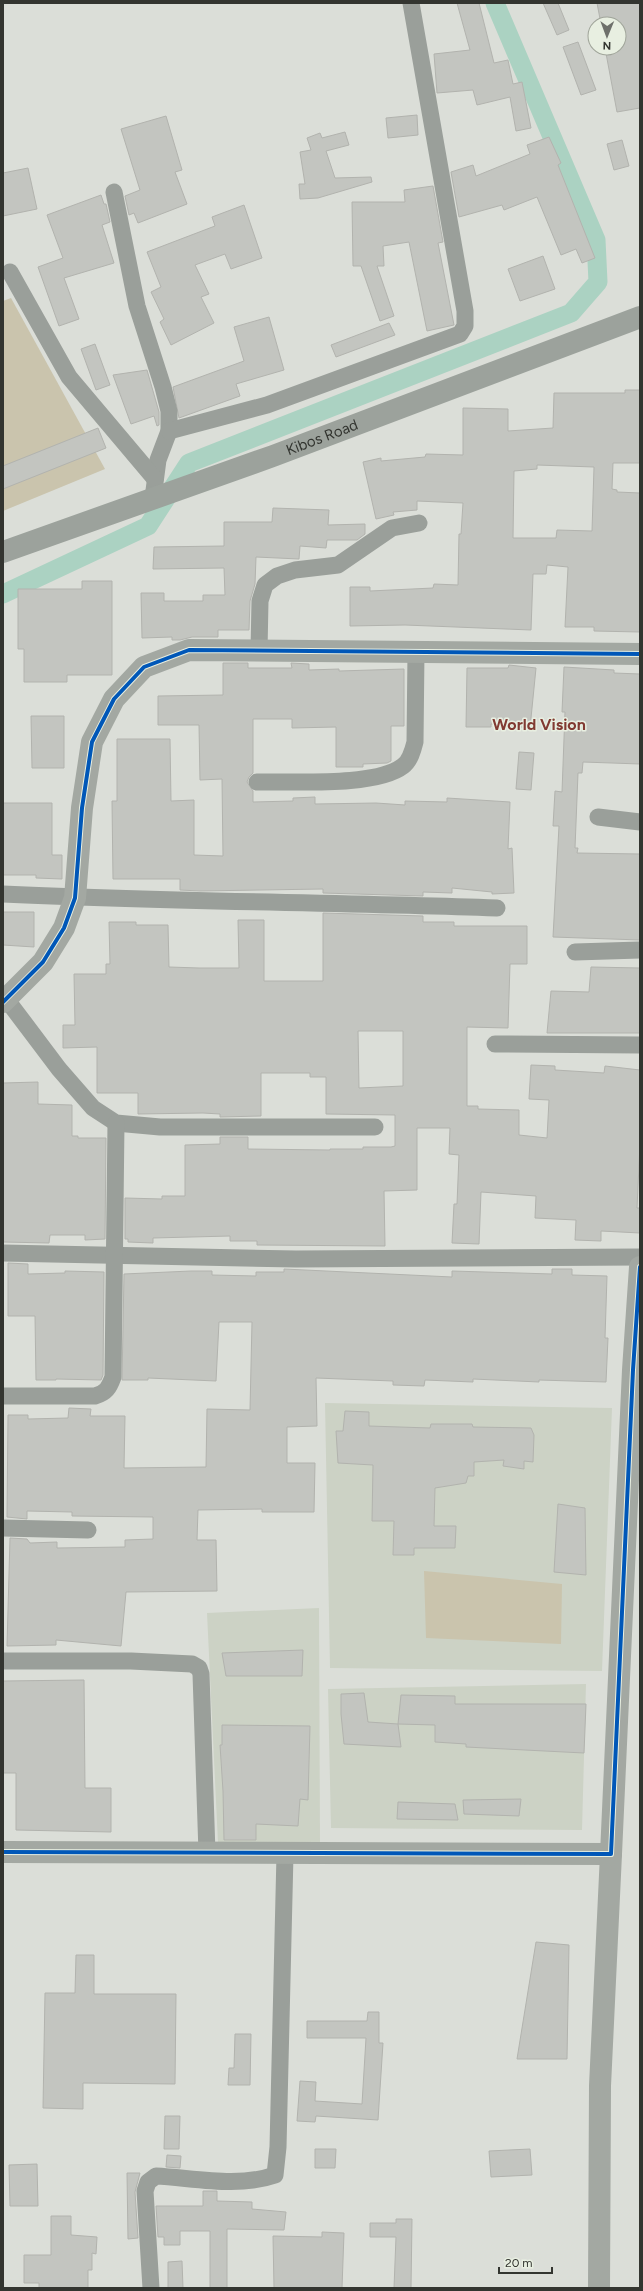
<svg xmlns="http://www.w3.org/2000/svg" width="643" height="2291" viewBox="0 0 643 2291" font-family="Figtree,sans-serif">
	<rect width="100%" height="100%" fill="#dbded8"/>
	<g fill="#ccd2c5">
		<polygon points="325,1403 612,1408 602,1671 330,1668"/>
		<polygon points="319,1608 320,1843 218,1843 207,1613"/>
		<polygon points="586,1684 582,1830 331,1828 328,1689"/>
	</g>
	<g fill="#cac4ad">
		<polygon points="11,298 105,469 3,511 3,301"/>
		<polygon points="424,1571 562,1584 561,1644 426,1638"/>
	</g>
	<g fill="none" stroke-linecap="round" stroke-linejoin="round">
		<polyline stroke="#abd2c2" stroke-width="19" points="3,594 148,526 189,463 571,313 598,282 596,240 495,3"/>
	</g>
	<g fill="#c3c5c0" stroke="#b2b3ae" fill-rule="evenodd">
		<polygon points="457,3 479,3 494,63 508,60 513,84 522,82 531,128 516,131 510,97 477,105 473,90 437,93 434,54 470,50"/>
		<polygon points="543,3 558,3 569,30 557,35"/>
		<polygon points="597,3 640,3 640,108 617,112 605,48 619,48 619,24 601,24"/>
		<polygon points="578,42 596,90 581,95 563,47"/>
		<polygon points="417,115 418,135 388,138 386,118"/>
		<polygon points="166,116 182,170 175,172 187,204 138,223 134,213 129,215 125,196 140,190 121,129"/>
		<polygon points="345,132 349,145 326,151 335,178 371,177 372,182 318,198 300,199 299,184 305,184 300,152 311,150 307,138 320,133 322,138"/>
		<polygon points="549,137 561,163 558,165 595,258 582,263 576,249 561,255 537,197 504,210 502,205 459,217 451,172 473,165 476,176 530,154 527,145"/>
		<polygon points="622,140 629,166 614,170 607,144"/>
		<polygon points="28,168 37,209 3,216 3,173"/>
		<polygon points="433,186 443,242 438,243 454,325 427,331 409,242 383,246 384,266 377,266 394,316 380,321 361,266 353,266 352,202 405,202 404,190"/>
		<polygon points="101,195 104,204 106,204 110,222 102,225 114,263 64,278 79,319 59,326 38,267 63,258 47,215"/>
		<polygon points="244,205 262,258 231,269 225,254 195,265 209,294 201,297 214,323 171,345 160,322 164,319 151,292 161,287 147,252 215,226 212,217"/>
		<polygon points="543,256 555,289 520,301 508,269"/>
		<polygon points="269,317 284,370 236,384 240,396 179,418 173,387 244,361 234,327"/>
		<polygon points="389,323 395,335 336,357 331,345"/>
		<polygon points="95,344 110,385 96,390 81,349"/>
		<polygon points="147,370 159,412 159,425 157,426 154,416 131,424 113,375"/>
		<path d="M625,390H640V463H613L612,489L617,490V492L640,493V632L594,631V627H565L568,567L547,565L546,574H533L531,630L405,625L350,626V587H370V591L433,588L434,584L458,585L459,534H461L463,503L417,501V510L393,512L394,515L376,519L363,462L381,458V461L425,457L426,454L463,455V408L508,409V431L553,428L554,393H625ZM537,465L594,467L592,531L557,530L556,538H513L514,471L537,469Z"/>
		<polygon points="98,428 106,448 3,489 3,466"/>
		<polygon points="273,508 329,510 328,525 365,524 365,534 357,540 327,540 326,548 300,546 299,559 256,557 255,584 250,601 249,630 218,630 218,637 192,637 180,640 172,640 172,637 142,638 141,593 164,593 164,601 203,601 203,595 225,595 224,568 153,569 154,547 224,546 224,522 272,522"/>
		<polygon points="82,581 112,581 112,675 67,675 67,682 24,682 24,649 18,649 18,589 82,589"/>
		<polygon points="223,663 248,663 248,668 292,668 291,663 309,664 309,670 339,669 339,671 404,669 404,726 391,726 391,761 387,763 363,764 363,767 336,767 336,727 292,728 292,719 253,719 253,773 249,777 247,782 253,791 253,802 293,801 293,798 315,797 315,804 376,803 405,805 405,801 447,802 447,798 510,802 508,849 512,848 514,893 492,894 492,892 452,888 452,893 423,892 423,896 323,893 323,889 200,891 180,890 180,879 113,879 112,801 117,801 117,739 170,739 171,801 194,800 194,855 223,856 222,779 200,780 199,725 158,725 158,696 223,695"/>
		<polygon points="509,665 536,668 530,728 491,724 491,727 466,727 467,668 508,668"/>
		<polygon points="564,667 614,670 614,673 640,674 640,764 583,762 582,773 578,773 575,848 578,848 577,853 640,854 640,940 553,937 559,826 553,826 555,791 562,792 565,712 562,712"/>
		<polygon points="31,716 64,716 64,768 32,768"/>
		<polygon points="519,752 534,753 531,790 516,789"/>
		<polygon points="3,803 52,803 52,855 62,855 62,879 36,878 36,875 3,875"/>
		<polygon points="3,912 34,912 34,947 3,945"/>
		<path d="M323,913L423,916V922H454V926H527V964H510L508,1028L467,1027V1106H478V1109L519,1110V1135L547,1138L549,1100L529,1099L531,1065L555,1066V1070L604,1073L605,1066L640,1070V1144L637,1208H640V1233L601,1231V1241L575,1240L576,1220L535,1218L536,1196L481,1192L479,1244L452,1243L454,1204H457L459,1155L449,1154L450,1128H417V1190L384,1191L385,1246L257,1245V1241H230V1236L153,1238V1243L128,1242V1239H125V1198L162,1199V1196H185V1145L220,1144V1137H248V1149L330,1150V1149H363V1147H391L395,1146V1115L326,1114V1077H310V1073H261V1116L220,1117V1114L203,1113L138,1114V1093H97V1047L63,1048V1025H75L74,974H106V964H110L109,922H136V925H168L169,967L199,968H239L238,920H264V981H323ZM358,1031H403V1086L359,1088Z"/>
		<polygon points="591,967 640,968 640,1033 547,1033 551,991 589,992"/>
		<polygon points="38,1082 38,1104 72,1105 72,1136 78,1136 78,1138 106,1138 105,1239 85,1240 85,1235 50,1235 49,1243 3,1242 3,1083"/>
		<polygon points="8,1263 28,1264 28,1274 65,1273 65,1271 104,1272 103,1375 101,1380 56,1379 56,1380 36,1380 35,1316 8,1316"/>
		<polygon points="284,1269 452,1277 452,1271 552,1274 552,1269 572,1269 572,1275 607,1276 605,1338 608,1338 606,1382 539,1380 539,1382 473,1379 473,1382 425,1380 424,1386 393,1385 393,1381 316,1378 317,1426 287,1427 287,1463 315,1463 314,1512 262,1512 262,1509 198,1510 197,1540 216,1540 217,1591 126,1592 121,1646 56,1640 56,1645 7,1646 10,1538 27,1539 30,1543 57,1542 57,1548 125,1547 125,1540 153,1539 153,1517 72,1516 72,1512 27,1511 27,1519 7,1517 8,1415 28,1415 28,1419 68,1418 69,1408 91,1409 90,1416 125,1416 124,1468 206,1467 207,1409 250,1410 252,1322 219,1322 216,1381 148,1378 148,1380 122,1380 124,1274 191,1271 212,1271 212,1275 256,1276 256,1272 284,1272"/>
		<polygon points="345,1411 369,1412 369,1426 430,1428 431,1424 472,1424 473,1427 531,1428 534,1435 533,1462 524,1461 524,1469 503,1466 504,1460 474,1462 474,1476 468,1476 466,1483 435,1488 434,1526 456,1526 455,1548 414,1548 414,1555 393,1555 394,1521 372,1521 373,1465 338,1463 336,1431 343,1431"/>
		<polygon points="558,1504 585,1508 586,1575 554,1572"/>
		<polygon points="303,1650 302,1676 226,1676 222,1653"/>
		<polygon points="84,1680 85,1788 111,1788 111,1832 16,1830 16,1773 3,1773 3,1681"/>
		<polygon points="364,1693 368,1722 398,1724 401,1747 344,1744 341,1714 341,1694"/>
		<polygon points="401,1695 455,1696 455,1704 586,1704 584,1753 466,1747 466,1744 435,1742 435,1725 398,1724"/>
		<polygon points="222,1725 310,1726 308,1800 300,1799 298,1826 256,1824 256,1840 224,1840 223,1791 220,1745 222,1745"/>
		<polygon points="521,1799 519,1816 464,1814 463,1800"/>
		<polygon points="398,1802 455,1804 458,1820 397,1819"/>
		<polygon points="536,1942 569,1945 567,2059 517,2059"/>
		<polygon points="76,1955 94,1955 94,1994 176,1994 175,2084 83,2083 83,2109 43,2108 45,1993 75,1993"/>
		<polygon points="368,2012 379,2012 379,2043 383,2043 378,2120 316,2116 315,2122 297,2121 300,2081 316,2082 315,2101 362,2104 366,2038 307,2038 307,2021 367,2021"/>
		<polygon points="235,2034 251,2034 250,2085 228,2085 229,2068 234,2068"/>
		<polygon points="165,2116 180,2116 179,2149 164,2149"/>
		<polygon points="315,2149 336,2149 335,2168 315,2168"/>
		<polygon points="530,2149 532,2175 491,2177 489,2151"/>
		<polygon points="167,2155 181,2156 180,2168 166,2167"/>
		<polygon points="37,2164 38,2206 10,2206 9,2165"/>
		<polygon points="127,2173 140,2173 135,2192 138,2238 128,2239"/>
		<polygon points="203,2191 217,2191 217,2201 252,2202 252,2209 286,2212 284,2230 227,2229 227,2288 210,2288 210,2231 180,2231 180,2245 164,2245 164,2237 158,2237 156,2206 203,2206"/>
		<polygon points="51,2216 71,2216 71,2235 97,2237 96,2254 92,2253 92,2270 88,2270 88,2288 39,2288 39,2283 24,2283 24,2255 51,2255"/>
		<polygon points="396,2219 412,2219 411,2288 394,2288 396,2237 370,2237 370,2223 396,2223"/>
		<polygon points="322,2232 344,2233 342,2288 274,2288 273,2236 322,2237"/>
		<polygon points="182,2261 183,2288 168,2288 168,2262"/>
	</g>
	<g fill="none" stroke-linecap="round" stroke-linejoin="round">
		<g stroke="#9a9f9a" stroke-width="17">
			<polyline points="114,192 137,306 163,387 169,411 169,431 158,460 153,498"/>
			<polyline points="10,272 69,377 155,479"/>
			<polyline points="169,431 267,405 460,334 465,326 465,311 411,3"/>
			<polyline points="259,651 260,601 265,585 277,576 295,570 338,565 392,528 419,523"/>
			<path d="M257,782C293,781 376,787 403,766C410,761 413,750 415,742L416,652"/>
			<polyline points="598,817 640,822"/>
			<path d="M3,894C168,902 332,902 497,908"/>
			<polyline points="575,952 640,950"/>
			<polyline points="7,1000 59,1069 93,1108 116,1123 160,1127 375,1127"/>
			<polyline points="495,1044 640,1045"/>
			<polyline points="3,1253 296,1259 640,1257"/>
			<path d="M3,1396H95C106,1393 109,1388 113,1377L116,1123"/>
			<polyline points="3,1528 88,1530"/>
			<polyline points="3,1661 131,1661 192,1664 199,1668 201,1674 207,1853"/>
			<path d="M151,2288L145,2191L148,2182L156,2176C194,2178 238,2188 275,2175L278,2147L285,1854"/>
		</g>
		<g stroke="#a3a8a2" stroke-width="22">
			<polyline points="3,1002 43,962 64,928 75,898 82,808 92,742 114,699 144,667 189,650 640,654"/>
			<polyline points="3,1852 611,1854 633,1370 640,1267"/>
			<polyline points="599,2288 600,2086 611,1854"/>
		</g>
		<path stroke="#9ca29c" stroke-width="22" id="s1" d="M3,552L273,456L640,317"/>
		<g stroke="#e8efe1" stroke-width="6">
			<g id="cycleway">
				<polyline points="3,1002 43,962 64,928 75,898 82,808 92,742 114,699 144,667 189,650 640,654"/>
				<polyline points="3,1852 611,1854 633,1370 640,1267"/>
			</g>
		</g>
		<use href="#cycleway" stroke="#0057b8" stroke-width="4"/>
	</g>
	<g text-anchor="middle" stroke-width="3" stroke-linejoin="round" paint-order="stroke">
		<g font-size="15" fill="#333530" stroke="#e8efe1">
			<text dy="5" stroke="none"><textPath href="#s1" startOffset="339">Kibos Road</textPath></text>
		</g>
		<g font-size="16" font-weight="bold" fill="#813a32" stroke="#e8efe1">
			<text x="539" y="730">World Vision</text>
		</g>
	</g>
	<rect width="643" height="2291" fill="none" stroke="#333530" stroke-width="8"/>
	<g transform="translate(607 36) rotate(181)"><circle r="19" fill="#e8efe1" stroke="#a0a59a"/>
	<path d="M0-3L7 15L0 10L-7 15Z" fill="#6e706b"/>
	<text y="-6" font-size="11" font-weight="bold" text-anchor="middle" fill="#333530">N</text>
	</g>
	<path d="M499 2267v6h53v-6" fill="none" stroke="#333530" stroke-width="2"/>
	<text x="505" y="2267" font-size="12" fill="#333530" stroke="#e8efe1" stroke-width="3" paint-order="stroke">20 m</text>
</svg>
